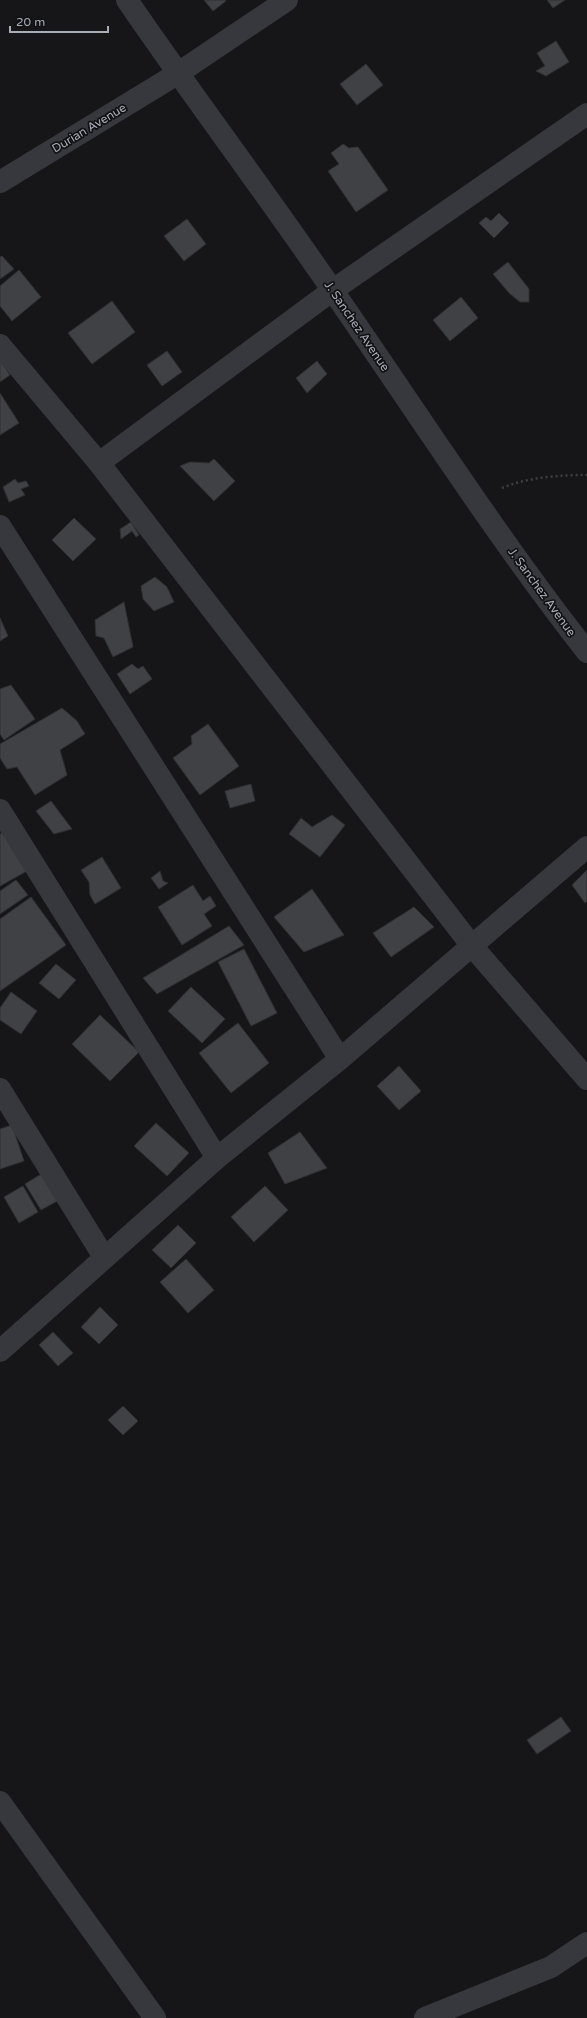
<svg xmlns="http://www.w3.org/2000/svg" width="587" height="2018" viewBox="0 0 587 2018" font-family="'Varela Round',sans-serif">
	<rect width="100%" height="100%" fill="#161618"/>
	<g fill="#404145" stroke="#303034">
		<polygon points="204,0 225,0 226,1 213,11"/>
		<polygon points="547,0 565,0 553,8"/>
		<polygon points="556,41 569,62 546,76 536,71 545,66 537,53"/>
		<polygon points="366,64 383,85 357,105 340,84"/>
		<polygon points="343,144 349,148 358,147 388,190 356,212 328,171 339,164 331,153"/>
		<polygon points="499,213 509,223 494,238 479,223 486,217 491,221"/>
		<polygon points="187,219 206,244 184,261 164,236"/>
		<polygon points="2,256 14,269 0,279 0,257"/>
		<polygon points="508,262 529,289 529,302 520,302 509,293 493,274"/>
		<polygon points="19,270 41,297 12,321 0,306 0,286"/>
		<polygon points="461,297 478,318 450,341 433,320"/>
		<polygon points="112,301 135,332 92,364 68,333"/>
		<polygon points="167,351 182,372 162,386 147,365"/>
		<polygon points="0,360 10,375 0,382"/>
		<polygon points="317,361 327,374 307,393 296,378"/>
		<polygon points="0,393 19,423 0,435"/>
		<polygon points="214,459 235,481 214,501 180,466 190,462 209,463"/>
		<polygon points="15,479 18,483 26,481 29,486 21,489 25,495 9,502 3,487"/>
		<polygon points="74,518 96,539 73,561 52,540"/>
		<polygon points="131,522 139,535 136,537 132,531 121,539 120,529"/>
		<polygon points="155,577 167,587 174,602 154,611 143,599 141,586"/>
		<polygon points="124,602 133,647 113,657 104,638 96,636 95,620"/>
		<polygon points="0,618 8,636 0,641"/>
		<polygon points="132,664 138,669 143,666 152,679 130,694 117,674"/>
		<polygon points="11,685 35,719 4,740 0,734 0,689"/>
		<polygon points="62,708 77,721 85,734 60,750 67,775 35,795 17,767 7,769 0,758 0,744"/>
		<polygon points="208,724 239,766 200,795 173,758 192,744 191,736"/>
		<polygon points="251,784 255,801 230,808 225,791"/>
		<polygon points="51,801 72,829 54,834 36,811"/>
		<polygon points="332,815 345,825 320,857 289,834 301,818 312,827"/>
		<polygon points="4,832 27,871 0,886 0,834"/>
		<polygon points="102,857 121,888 95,904 90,895 89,882 81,870"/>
		<polygon points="587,870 587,901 585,903 572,885"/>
		<polygon points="160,871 163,881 168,883 159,889 151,878"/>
		<polygon points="16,880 28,895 0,914 0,891"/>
		<polygon points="193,885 203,901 210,896 216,906 204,914 212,926 182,945 158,907"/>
		<polygon points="312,889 344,935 304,952 274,917"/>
		<polygon points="31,897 66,945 0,991 0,919"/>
		<polygon points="414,907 434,927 391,957 373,933"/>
		<polygon points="229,926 244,945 157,994 143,978"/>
		<polygon points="244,949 277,1013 251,1026 218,962"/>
		<polygon points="56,964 76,980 59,999 39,983"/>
		<polygon points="191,987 225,1019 202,1043 168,1011"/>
		<polygon points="11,992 37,1011 21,1034 0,1020 0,1008"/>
		<polygon points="100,1015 139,1052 110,1081 72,1044"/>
		<polygon points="238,1023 269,1063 231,1093 199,1053"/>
		<polygon points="399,1066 421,1091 399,1110 377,1086"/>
		<polygon points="156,1123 189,1153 167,1176 134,1146"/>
		<polygon points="12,1125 24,1161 0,1169 0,1129"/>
		<polygon points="300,1132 327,1168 285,1184 268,1153"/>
		<polygon points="43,1173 59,1200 41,1210 25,1184"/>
		<polygon points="23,1186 38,1212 19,1223 4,1197"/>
		<polygon points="265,1186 288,1210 254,1242 231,1217"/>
		<polygon points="178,1225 196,1243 171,1268 152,1250"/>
		<polygon points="186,1259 214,1290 188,1313 160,1282"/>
		<polygon points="100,1307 118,1325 99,1344 81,1327"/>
		<polygon points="53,1332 73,1353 58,1366 39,1345"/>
		<polygon points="123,1406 138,1421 123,1435 108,1420"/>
		<polygon points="561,1717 571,1731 537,1754 527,1740"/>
	</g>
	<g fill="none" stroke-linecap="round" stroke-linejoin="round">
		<path stroke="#3d3f44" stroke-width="2.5" stroke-dasharray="2 3" stroke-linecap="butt" d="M502,488C528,477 560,475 587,475"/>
		<g stroke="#37383d" stroke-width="22">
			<path d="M127,0C194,98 266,193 333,291C417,412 496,536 587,652"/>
			<polyline points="0,182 177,74 287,0"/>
			<polyline points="0,345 99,463 472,946 587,1079"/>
			<polyline points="99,463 333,290 587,114"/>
			<polyline points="0,526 340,1059"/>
			<polyline points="0,810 217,1158"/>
			<polyline points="0,1089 104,1257"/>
			<polyline points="0,1351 217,1158 340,1059 587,847"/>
			<polyline points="0,1802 155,2018"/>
			<polyline points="425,2018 551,1967 587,1943"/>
		</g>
	</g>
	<g text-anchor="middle" stroke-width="3.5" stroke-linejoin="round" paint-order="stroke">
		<g font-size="12" fill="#a8adb8" stroke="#111113">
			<text transform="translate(89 128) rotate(-31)" y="4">Durian Avenue</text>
			<text transform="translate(357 326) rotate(56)" y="4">J. Sanchez Avenue</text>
			<text transform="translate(542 592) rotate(54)" y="4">J. Sanchez Avenue</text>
		</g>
	</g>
	<path d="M10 26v6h98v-6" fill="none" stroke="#a8adb8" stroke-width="2"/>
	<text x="16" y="26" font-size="12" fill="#a8adb8" stroke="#111113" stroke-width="3" paint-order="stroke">20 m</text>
</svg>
